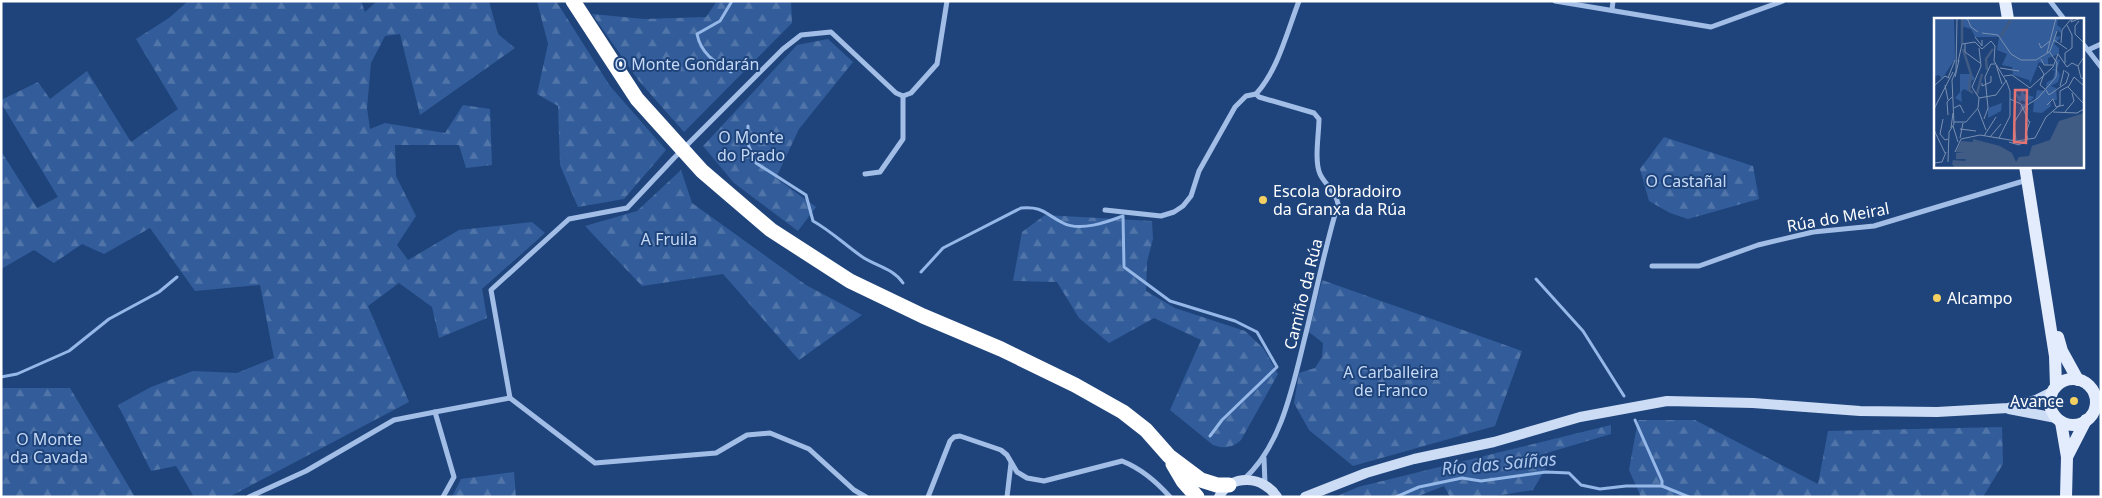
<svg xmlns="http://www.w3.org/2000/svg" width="2102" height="498" viewBox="0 0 2102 498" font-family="'Noto Sans',sans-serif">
	<defs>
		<pattern id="forest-firs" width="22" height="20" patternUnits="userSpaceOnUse" patternTransform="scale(1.25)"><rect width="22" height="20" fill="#325d9a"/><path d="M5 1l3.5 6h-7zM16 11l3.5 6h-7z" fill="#5175a9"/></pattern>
	</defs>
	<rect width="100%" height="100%" fill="#1f447c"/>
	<g fill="url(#forest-firs)">
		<polygon points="188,1 361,1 365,12 377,1 489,1 498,34 515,48 420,115 400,34 385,36 371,63 367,108 370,129 385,123 445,133 463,105 490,109 492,165 466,168 459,145 395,145 396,176 416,216 397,245 408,260 459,230 532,222 545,233 482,289 487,318 439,338 432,307 399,283 368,306 409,402 229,497 194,497 176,466 151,471 118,405 151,387 193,371 237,373 274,358 260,285 195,291 150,228 104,254 82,244 54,263 34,250 1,269 1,151 37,208 58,197 1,103 1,100 38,82 50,99 87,71 131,142 178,109 136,39 169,18"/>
		<polygon points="537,1 556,1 610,86 666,150 624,199 578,207 560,165 558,106 537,94 548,44"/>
		<polygon points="717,1 791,1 792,23 684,132 639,81 592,14 644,19 706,17"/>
		<polygon points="828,39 853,62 799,129 776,178 816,207 798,231 734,183 703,146 797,45"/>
		<polygon points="1664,137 1753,166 1759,199 1688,219 1670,213 1649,201 1640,169"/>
		<polygon points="681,170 692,203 806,285 862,315 799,360 723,274 642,286 585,226 637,211"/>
		<path d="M1045,215L1152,221L1153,239L1147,262L1146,291L1175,308L1245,331L1263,348L1278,374L1241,440C1232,448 1225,449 1213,445L1170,410L1201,340L1154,318L1109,343L1079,318L1057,282L1013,281L1022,232Z"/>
		<polygon points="1322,280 1522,351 1495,426 1353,466 1309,430 1294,403 1299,373 1315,368 1322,357 1323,343 1309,332"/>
		<polygon points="1,388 70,388 135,497 1,497"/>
		<polygon points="1638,420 1695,420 1818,484 1828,431 2002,427 2003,464 1983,497 1641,497 1629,470"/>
		<polygon points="1611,425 1611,434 1510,464 1547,466 1533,490 1489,497 1450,497 1444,486 1416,497 1335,497 1358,487"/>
		<polygon points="514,472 516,497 452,497 461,479"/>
	</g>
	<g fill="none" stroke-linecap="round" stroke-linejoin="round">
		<g stroke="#95b8e8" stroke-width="3">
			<path d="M731,72C715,62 701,54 697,34L720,21L732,1"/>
			<path d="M748,126V144L756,163L806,195L813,221C831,231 844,244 861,256C875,266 893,268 903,283"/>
			<path d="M921,272L943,248L1021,208C1043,206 1045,214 1063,223C1080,232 1107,222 1123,216L1124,267L1170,301L1235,321L1257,332L1277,367L1222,420L1210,436"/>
			<polyline points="1536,279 1583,331 1624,396"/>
			<polyline points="1,377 17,374 69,351 109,319 159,292 177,277"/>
			<polyline points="1635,420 1662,481 1662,486"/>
			<polyline points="1396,497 1419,487 1462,478 1481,481 1546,472 1569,473 1581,485 1600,489 1626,486 1662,486 1689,497"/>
		</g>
		<g stroke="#a2bee7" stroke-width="5">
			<polyline points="1555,1 1711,27 1783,1"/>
			<polyline points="2050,1 2064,19"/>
			<polyline points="1612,10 1613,1"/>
			<polyline points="2083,44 2101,67"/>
			<polyline points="2088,50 2101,44"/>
			<path d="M1256,94C1278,70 1287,32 1299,1"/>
			<polyline points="865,174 880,172 903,139 903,96"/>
			<polyline points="1105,210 1161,216 1174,212 1183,206 1191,196 1199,171 1235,107 1246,96 1256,94"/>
			<polyline points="1652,266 1699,266 1758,245 1813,232 1874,226 2027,180"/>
			<polyline points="510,398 595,463 716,453 747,435 770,433 809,449 854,490 866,497"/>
			<polyline points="1264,458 1265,484"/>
			<path d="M1244,479C1282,445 1293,385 1305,337C1316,293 1325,247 1338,204C1336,191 1325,185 1320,174C1314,161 1319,133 1319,119L1314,113L1259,97L1256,94"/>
			<polyline points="249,497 306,471 394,420 435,412"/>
			<polyline points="443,497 454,477 435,412 510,398 491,290 569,219 627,208 674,158 783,49 801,35 831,32 896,93 903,96 911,93 937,64 947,1"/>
			<path d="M928,497L950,441L954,437L960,436L1001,450L1007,455L1017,472L1027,478L1044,481L1122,461C1142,469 1156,481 1170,497"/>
			<polyline points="1007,497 1011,463"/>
		</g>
		<g stroke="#ccdcf5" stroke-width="10">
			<polyline points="2009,409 2056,418"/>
			<path d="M1219,497C1231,473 1264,476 1277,497"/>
			<polyline points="1305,497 1366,473 1414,459 1494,442 1580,417 1667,401 1753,403 1860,411 1937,412 2008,408 2036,400 2052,392"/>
		</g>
		<g stroke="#e3ecfd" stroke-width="12">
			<polyline points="2005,1 2008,19"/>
			<polyline points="2025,166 2055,356 2056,386"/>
			<polyline points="2058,337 2062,351 2078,380"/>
			<circle cx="2073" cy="402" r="23"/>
			<polyline points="2061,422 2067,457 2066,497"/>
			<polyline points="2067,457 2086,420"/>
		</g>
		<g stroke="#fff" stroke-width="15">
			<polyline points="573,1 637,99 702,171 771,230 850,281 923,316 1001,349 1075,385 1123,412 1146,430 1169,456 1201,480 1217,485 1229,485"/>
			<polyline points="1173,464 1183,481 1197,497"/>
		</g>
	</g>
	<g fill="#f4d062" stroke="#1f447c" stroke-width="2">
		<circle cx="1263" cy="200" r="5"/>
		<circle cx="1937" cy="298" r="5"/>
		<circle cx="2074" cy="401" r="5"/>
	</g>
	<g text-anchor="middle" stroke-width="4" stroke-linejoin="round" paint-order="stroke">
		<g font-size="16" fill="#c5d9f5" stroke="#1f447c">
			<text x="687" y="70">O Monte Gondarán</text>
			<text x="751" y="143">O Monte<tspan x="751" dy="18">do Prado</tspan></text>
			<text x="1686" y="187">O Castañal</text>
			<text x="669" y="245">A Fruila</text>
			<text x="1391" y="378">A Carballeira<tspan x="1391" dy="18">de Franco</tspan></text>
			<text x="49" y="445">O Monte<tspan x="49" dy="18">da Cavada</tspan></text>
		</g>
		<g font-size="16" fill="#fff" stroke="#1f447c" text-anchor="start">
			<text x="1273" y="197">Escola Obradoiro<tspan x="1273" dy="18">da Granxa da Rúa</tspan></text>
			<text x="1947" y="304">Alcampo</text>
			<text x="2064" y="407" text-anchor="end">Avance</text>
		</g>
		<g font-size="16" fill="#fff" stroke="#1f447c">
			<text transform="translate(1838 217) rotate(-10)" y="6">Rúa do Meiral</text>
			<text transform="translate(1303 294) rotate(-76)" y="6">Camiño da Rúa</text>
		</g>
		<g font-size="18" font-style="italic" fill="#adc8ee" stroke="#1f447c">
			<text transform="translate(1499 464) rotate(-5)" y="6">Río das Saíñas</text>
		</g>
	</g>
	<g transform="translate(1934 18)">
		<rect width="150" height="150" fill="#1f447c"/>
		<path d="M0,0H23L20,1L21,41L8,61L5,57L0,59ZM28,0H124L123,7L127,10V15L123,12L121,18L127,19L120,26L125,30V36L114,40V47L105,44L96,66L95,62L79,57L78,49L68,47L73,36L63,32L65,19H41L37,11L27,8ZM122,41L126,42L123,51L126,57L124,64L117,68L122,70L123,82H116L117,88L108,95L99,94L100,84L92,86L95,92H88L89,89L85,94L87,87L96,84L94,81L92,85L89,82L85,84L80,72H84L82,75L86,79L88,69L90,76L100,79L96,84L101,83L103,72L111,73L113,64L119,61L121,53L117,52L121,51ZM26,56H38L41,61L37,63L36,74L30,71L27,74L28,84L21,80L26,74ZM68,85L67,93L54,100V90Z" fill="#325d9a"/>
		<path d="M150,95V150H21L18,146L19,142L31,143L32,141H22V135H30L22,134L27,123L39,124V121L66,128L78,135L82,144L85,139L95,138L98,128L116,122L125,103Z" fill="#405b84"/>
		<path fill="none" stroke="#405b84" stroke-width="2.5" d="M67,18L78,0M28,26V0M29,31L37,56L35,72L39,75M53,52L52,41L59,31M43,76L48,56M29,130L38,134L57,150"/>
		<path fill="none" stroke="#798fb0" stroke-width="1" d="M33,0L37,9L44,14M139,0L137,4L147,0M145,3L141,8V16L150,25M48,15L64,17L77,36L87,42H102L115,34M41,19L48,28V22M120,22L133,31M105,25L107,30L116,23M127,25L128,12L138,0M31,26V34L46,45M116,33L123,13M113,35L122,0M107,41L110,47H119M24,44L28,26L41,24L48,31L57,23L61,28L60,43L72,63L62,77L45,80M131,45V35L138,30V17L133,7M62,47L68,66M105,48L110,56L106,67L111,71M144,48L147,60L150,61M66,50L85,53M70,58L78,57L96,70L119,49L124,36L133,49L138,45L144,48L150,39M21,59L25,42M14,60L21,42M48,65V68L57,64V58M1,67L11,58L15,60M11,67L14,82M126,68L130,52M134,69L150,86M112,72L115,77L132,65L135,56L131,53M45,80L38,69L47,48L45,30M76,81L87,86L95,104M113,87L119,81L122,89L130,87M20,90L26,87L30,95M0,91L19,54M44,91L52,112M119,94L143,95L150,91M131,94L140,83L138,75M14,97L13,84L18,79M9,101L6,116L11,122L14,121M50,101L54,90L51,59L57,46H61M81,103L89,90L104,80L122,59L123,45L115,33M20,104H32L44,90L45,80M80,104L82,123M19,108L24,124M17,110L19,95M26,111L42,113M0,112L11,135M50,118L62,99M56,119L67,106M26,120L29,105M65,120L76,98V73L72,62M94,121L92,115L96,103M83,123L101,120L112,99L126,87V73L135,68L140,59L150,68M75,124L85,127L94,121M21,134L27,121L46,117L82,123M14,144L15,114L20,106L18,62L22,53L23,0M0,145L8,144L12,134"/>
		<path fill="#e47373" fill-opacity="0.15" stroke="#e47373" stroke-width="2.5" d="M81,72H93L92,125L80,124Z"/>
		<rect width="150" height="150" fill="none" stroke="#fff" stroke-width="2.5"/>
	</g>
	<rect width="2102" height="498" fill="none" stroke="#ffffff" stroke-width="5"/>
</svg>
